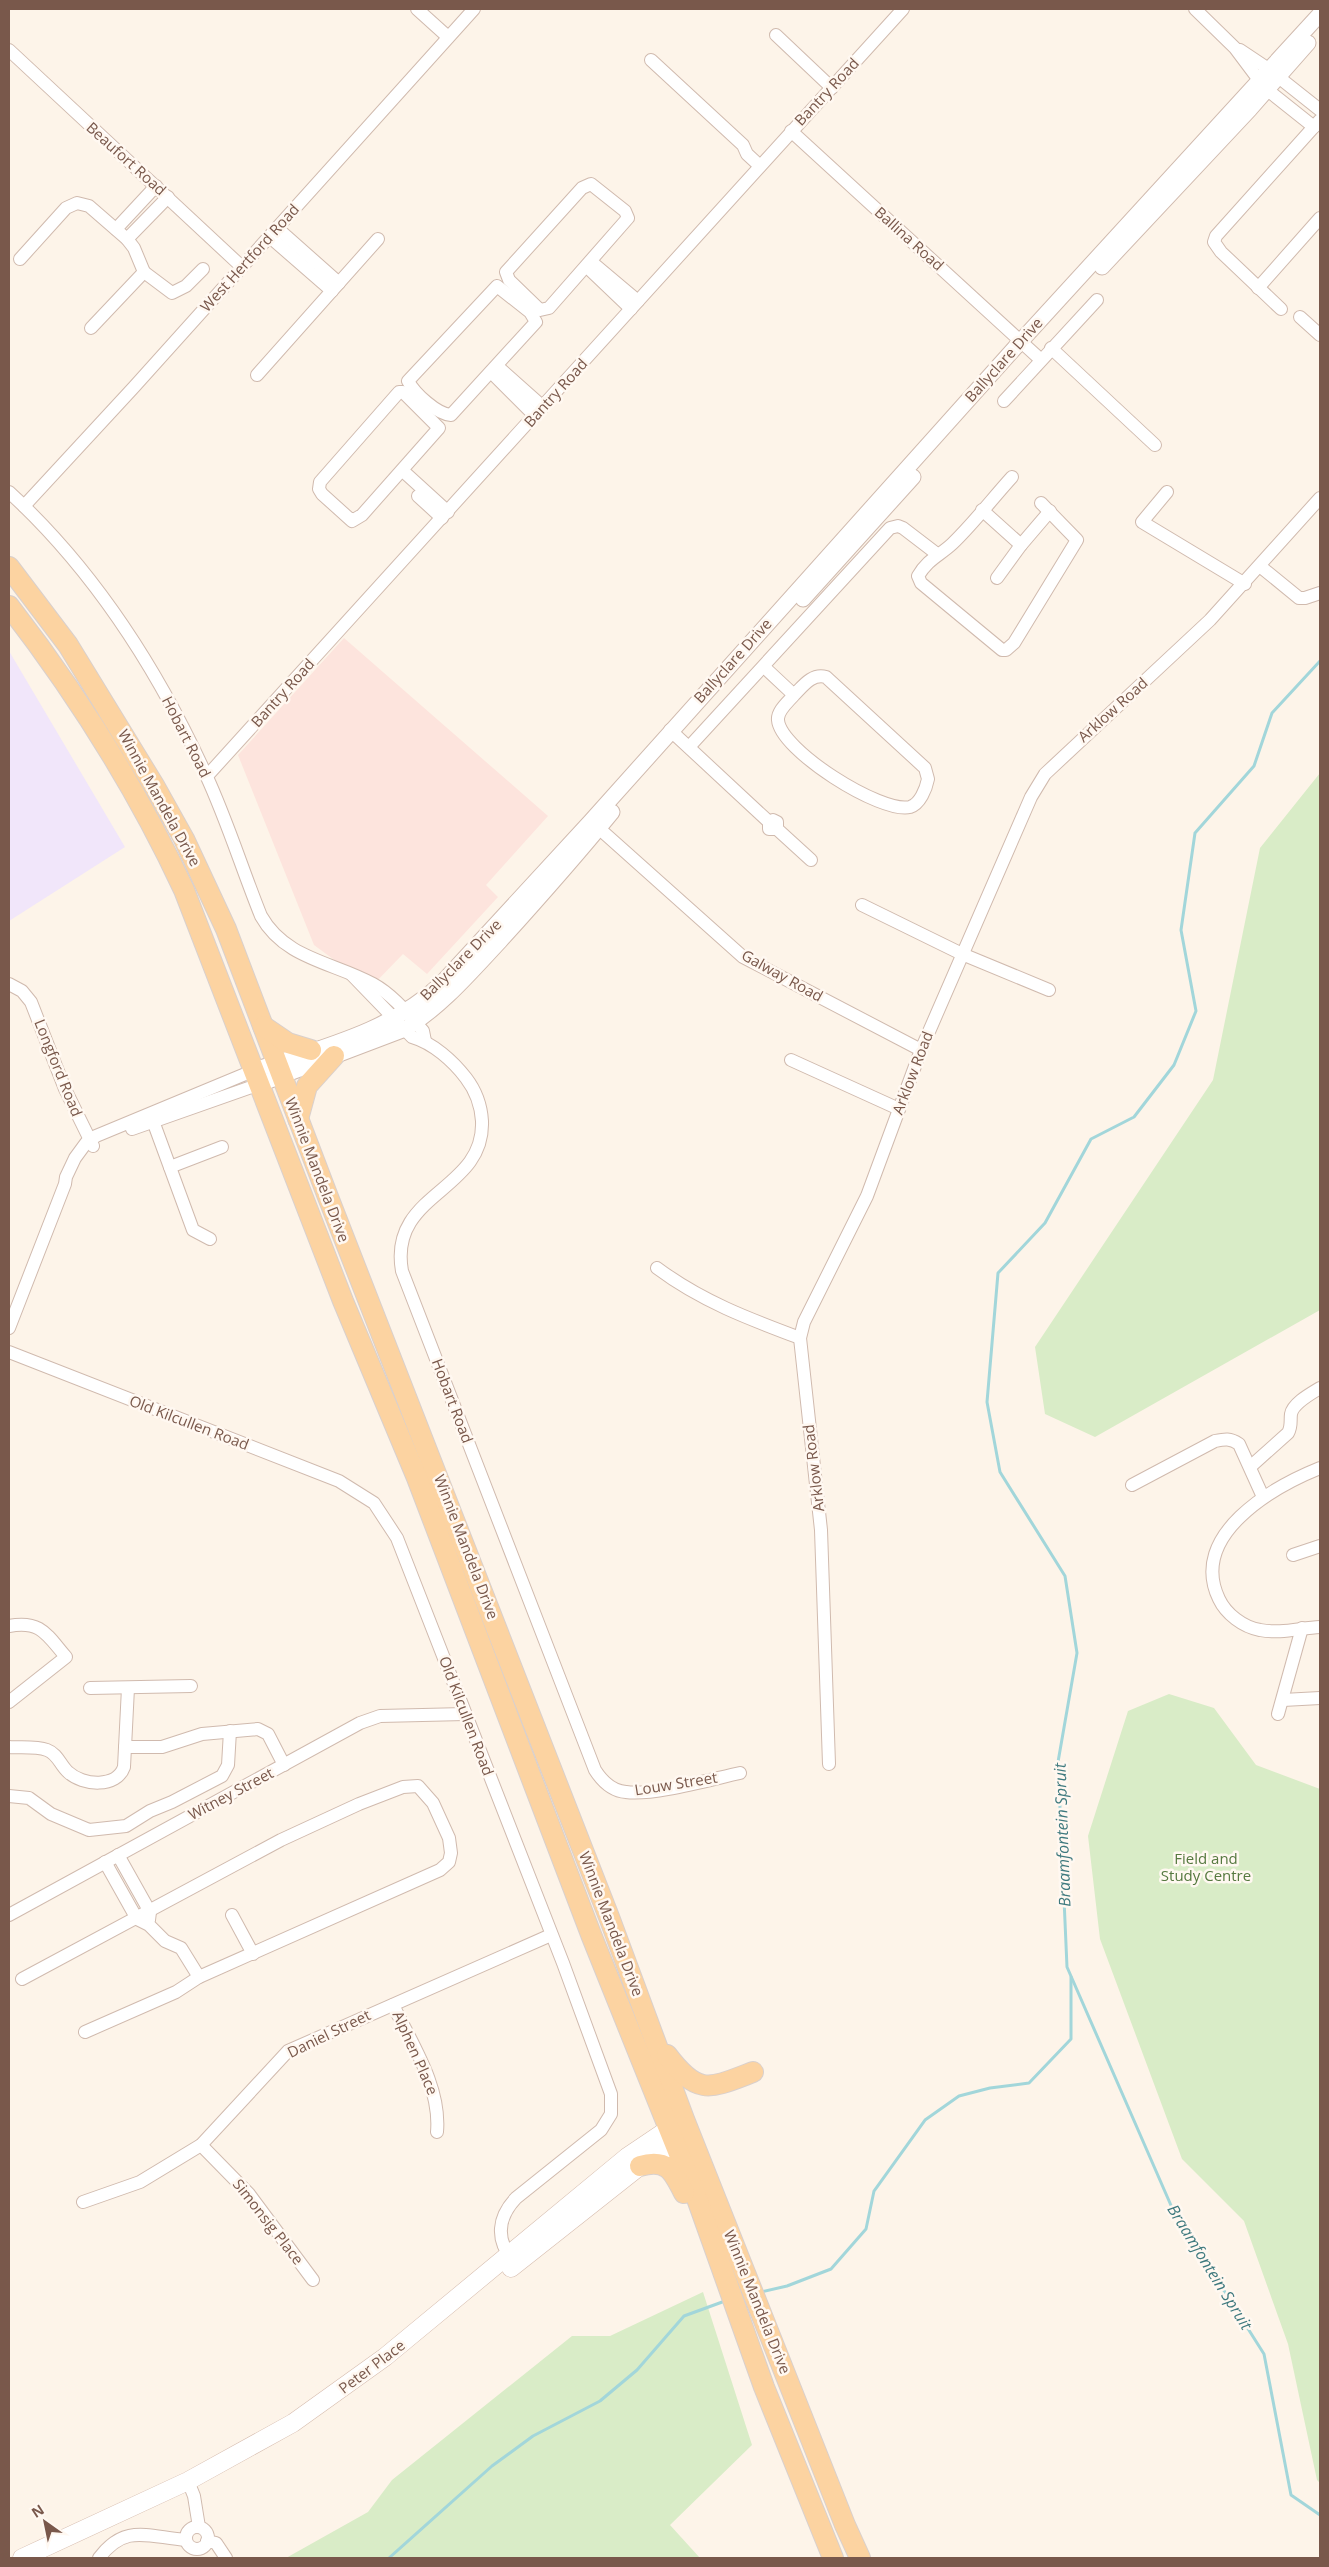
<svg xmlns="http://www.w3.org/2000/svg" width="1329" height="2567" viewBox="0 0 1329 2567" font-family="'Open Sans',sans-serif">
	<rect width="100%" height="100%" fill="#fdf4e9"/>
	<polygon fill="#fde4dd" points="344,638 548,816 486,885 498,897 427,974 403,954 371,987 314,945 238,755"/>
	<polygon fill="#f1e6fa" points="9,651 125,847 9,921"/>
	<g fill="#d9ecc7">
		<polygon points="1320,773 1320,1310 1095,1437 1045,1414 1035,1347 1213,1080 1260,848"/>
		<polygon points="1169,1694 1214,1708 1256,1765 1320,1789 1320,2483 1317,2480 1288,2344 1244,2221 1182,2159 1100,1939 1088,1836 1128,1711"/>
		<polygon points="703,2292 752,2445 670,2525 700,2558 286,2558 368,2512 392,2480 572,2336 610,2336"/>
	</g>
	<g fill="none" stroke-linecap="round" stroke-linejoin="round">
		<g stroke="#a2d6da" stroke-width="3">
			<polyline points="1320,661 1272,713 1254,766 1195,833 1181,930 1196,1011 1174,1065 1134,1117 1091,1139 1045,1223 998,1273 987,1402 1000,1472 1065,1576 1077,1653 1058,1762 1067,1967 1173,2210 1264,2354 1291,2495 1320,2515"/>
			<polyline points="761,2292 787,2286 831,2269 866,2229 874,2191 925,2120 959,2096 990,2088 1029,2083 1071,2039 1071,1977"/>
			<polyline points="389,2558 492,2466 533,2436 600,2401 637,2370 684,2316 725,2301"/>
		</g>
		<g stroke="#d0baae" stroke-width="14">
			<g id="minor">
				<polyline points="417,9 448,37"/>
				<polyline points="1195,9 1235,48 1265,88 1314,127"/>
				<polyline points="776,35 832,88"/>
				<polyline points="9,50 242,267"/>
				<polyline points="1240,50 1267,68 1320,110"/>
				<polyline points="651,60 743,145 747,154 760,166"/>
				<polyline points="791,131 1040,359"/>
				<polygon points="591,184 625,211 628,218 549,308 540,310 509,280 506,272 582,188"/>
				<polyline points="277,228 339,283"/>
				<polyline points="116,229 156,186"/>
				<polyline points="270,237 332,291"/>
				<polyline points="127,239 168,197"/>
				<polyline points="20,259 66,208 77,203 89,206 127,239 134,248 144,272 91,328"/>
				<polyline points="594,264 638,301"/>
				<polyline points="587,267 631,309"/>
				<polyline points="144,272 172,293 186,286 203,269"/>
				<path d="M497,286L530,312L536,322L451,415C437,414 415,394 408,381Z"/>
				<polyline points="1258,288 1320,218"/>
				<polyline points="1281,309 1221,252 1214,242 1216,236 1320,120"/>
				<polyline points="1300,317 1320,335"/>
				<polyline points="1051,348 1155,445"/>
				<polyline points="497,366 543,407"/>
				<polyline points="491,372 535,416"/>
				<polyline points="257,375 378,239"/>
				<polygon points="399,392 403,392 439,428 362,515 352,521 322,494 319,489 320,482"/>
				<polyline points="1004,401 1097,300"/>
				<polyline points="403,471 448,512"/>
				<path d="M1012,477C992,499 973,524 952,544C939,556 928,559 918,576L921,583L1002,650H1006L1014,643L1077,540L1041,503"/>
				<path d="M9,492C94,570 158,670 206,775C227,820 242,869 261,916C285,959 333,962 373,984C393,995 408,1014 423,1031L425,1041"/>
				<polyline points="1167,492 1142,522 1245,584"/>
				<polyline points="418,496 442,518"/>
				<polyline points="24,506 134,387 474,9"/>
				<polyline points="982,510 1021,545 1050,511"/>
				<polyline points="1261,567 1299,598 1305,598 1320,593"/>
				<polyline points="997,578 1021,545"/>
				<path d="M764,667L794,695C803,686 812,673 826,677L925,768L928,779C926,789 920,804 910,807C881,814 780,750 778,720C777,711 788,702 794,695"/>
				<polyline points="670,730 769,822"/>
				<polyline points="689,747 890,528 898,526 903,528 937,554"/>
				<polyline points="207,776 903,9"/>
				<polyline points="593,823 743,957 921,1050"/>
				<polyline points="777,829 769,829 769,822 773,820 777,822 777,829 811,860"/>
				<polyline points="862,905 962,954 1049,990"/>
				<path d="M352,975L412,1037C433,1043 453,1061 466,1078C476,1091 481,1105 482,1121C485,1192 388,1192 402,1271L595,1770C602,1781 612,1791 626,1792C652,1796 712,1779 740,1773"/>
				<polyline points="9,984 22,991 31,1002 65,1089 93,1146"/>
				<polyline points="791,1060 899,1109"/>
				<polyline points="153,1121 193,1230 210,1239"/>
				<polyline points="132,1129 260,1084"/>
				<polyline points="170,1167 222,1147"/>
				<path d="M657,1268C701,1301 749,1319 800,1338"/>
				<polyline points="9,1328 65,1184 66,1177 75,1158 86,1143 96,1136 255,1070"/>
				<path d="M9,1352L339,1481L374,1503L397,1538L563,1963L611,2094V2114L601,2130L516,2198C498,2217 495,2239 513,2261"/>
				<path d="M1250,1467L1288,1433C1292,1426 1290,1421 1291,1414C1293,1403 1312,1393 1320,1388"/>
				<path d="M1320,1468C1273,1487 1188,1535 1219,1599C1226,1614 1243,1627 1260,1630C1280,1634 1300,1628 1320,1627"/>
				<path d="M1132,1485L1215,1441C1225,1439 1230,1438 1239,1444L1263,1497"/>
				<polyline points="1293,1555 1320,1546"/>
				<path d="M9,1626C41,1620 47,1635 66,1657L9,1702"/>
				<polyline points="90,1688 191,1686"/>
				<polyline points="1283,1700 1320,1698"/>
				<polyline points="1278,1714 1302,1628"/>
				<path d="M9,1747C21,1748 36,1746 47,1750C58,1754 60,1765 68,1772C83,1786 117,1788 124,1767L128,1688"/>
				<polyline points="125,1747 162,1747 202,1734 258,1729 268,1734 284,1765"/>
				<polyline points="829,1764 821,1530 800,1338 804,1322 867,1196 921,1050 1031,797 1045,774 1210,620 1320,498"/>
				<polyline points="9,1796 29,1798 51,1814 89,1830 126,1826 150,1811 172,1802 222,1776 228,1765 230,1731"/>
				<polyline points="118,1855 150,1912 149,1920"/>
				<polyline points="105,1862 137,1919 149,1925 165,1941 181,1948 199,1977"/>
				<polyline points="9,1915 360,1723 380,1716 465,1714"/>
				<polyline points="232,1915 253,1954"/>
				<polyline points="22,1979 281,1840 359,1804 403,1787 418,1786 433,1803 449,1838 451,1853 449,1862 440,1870 199,1977 176,1992 85,2032"/>
				<path d="M393,2005C412,2044 441,2087 437,2132"/>
				<polyline points="201,2145 249,2194 313,2280"/>
				<polyline points="83,2202 140,2182 201,2145 288,2051 551,1935"/>
				<polyline points="188,2481 194,2496 199,2527"/>
				<circle cx="197" cy="2538" r="11"/>
				<polyline points="207,2541 216,2543 226,2558"/>
				<path d="M99,2558C125,2523 148,2537 186,2540"/>
			</g>
		</g>
		<g stroke="#d0baae" stroke-width="17">
			<g id="tertiary">
				<polyline points="1102,267 1250,109 1308,43"/>
				<polyline points="803,599 913,477"/>
				<path d="M255,1070C319,1048 390,1032 441,984L591,821L1021,341L1320,14"/>
				<path d="M260,1084L405,1029C442,1006 470,973 500,941C538,899 576,856 612,812"/>
			</g>
		</g>
		<g stroke="#d6bcae" stroke-width="19">
			<g id="secondary">
				<polyline points="511,2268 640,2166 685,2136"/>
				<polyline points="22,2558 188,2481 293,2423 385,2357 627,2157 679,2122"/>
			</g>
		</g>
		<g stroke="#d9d0cd" stroke-width="22">
			<g id="primary">
				<polyline points="9,567 68,645 155,787 184,839 226,929 328,1197 609,1917 684,2119 845,2525 860,2558"/>
				<path d="M9,606C77,694 137,789 184,890L343,1301L417,1478L592,1937L696,2196L764,2387L833,2558"/>
				<polyline points="263,1026 288,1043 311,1050"/>
				<polyline points="298,1119 307,1086 334,1056"/>
				<path d="M667,2055C698,2096 709,2089 753,2072"/>
				<path d="M640,2166C667,2158 673,2171 684,2193"/>
			</g>
		</g>
		<use href="#minor" stroke="#fff" stroke-width="12"/>
		<use href="#tertiary" stroke="#fff" stroke-width="15"/>
		<use href="#secondary" stroke="#fff" stroke-width="18"/>
		<use href="#primary" stroke="#fcd3a1" stroke-width="20"/>
	</g>
	<g text-anchor="middle" stroke-width="5" stroke-linejoin="round" paint-order="stroke">
		<g font-size="15" fill="#79584b" stroke="#fff8f1">
			<text transform="translate(827 92) rotate(-47)" y="5">Bantry Road</text>
			<text transform="translate(126 159) rotate(42)" y="5">Beaufort Road</text>
			<text transform="translate(909 239) rotate(42)" y="5">Ballina Road</text>
			<text transform="translate(250 258) rotate(-48)" y="5">West Hertford Road</text>
			<text transform="translate(1004 360) rotate(-48)" y="5">Ballyclare Drive</text>
			<text transform="translate(556 393) rotate(-48)" y="5">Bantry Road</text>
			<text transform="translate(733 661) rotate(-48)" y="5">Ballyclare Drive</text>
			<text transform="translate(283 693) rotate(-48)" y="5">Bantry Road</text>
			<text transform="translate(1113 710) rotate(-42)" y="5">Arklow Road</text>
			<text transform="translate(186 737) rotate(63)" y="5">Hobart Road</text>
			<text transform="translate(159 798) rotate(61)" y="5">Winnie Mandela Drive</text>
			<text transform="translate(461 960) rotate(-45)" y="5">Ballyclare Drive</text>
			<text transform="translate(782 976) rotate(29)" y="5">Galway Road</text>
			<text transform="translate(58 1068) rotate(68)" y="5">Longford Road</text>
			<text transform="translate(913 1073) rotate(-69)" y="5">Arklow Road</text>
			<text transform="translate(317 1170) rotate(69)" y="5">Winnie Mandela Drive</text>
			<text transform="translate(452 1401) rotate(69)" y="5">Hobart Road</text>
			<text transform="translate(189 1423) rotate(21)" y="5">Old Kilcullen Road</text>
			<text transform="translate(814 1468) rotate(-97)" y="5">Arklow Road</text>
			<text transform="translate(466 1547) rotate(69)" y="5">Winnie Mandela Drive</text>
			<text transform="translate(466 1716) rotate(69)" y="5">Old Kilcullen Road</text>
			<text transform="translate(676 1784) rotate(-9)" y="5">Louw Street</text>
			<text transform="translate(231 1794) rotate(-28)" y="5">Witney Street</text>
			<text transform="translate(611 1924) rotate(69)" y="5">Winnie Mandela Drive</text>
			<text transform="translate(329 2034) rotate(-26)" y="5">Daniel Street</text>
			<text transform="translate(415 2053) rotate(66)" y="5">Alphen Place</text>
			<text transform="translate(268 2222) rotate(52)" y="5">Simonsig Place</text>
			<text transform="translate(757 2302) rotate(68)" y="5">Winnie Mandela Drive</text>
			<text transform="translate(372 2367) rotate(-37)" y="5">Peter Place</text>
		</g>
		<g font-size="15" fill="#567940" stroke="#fff8f1">
			<text x="1206" y="1864">Field and<tspan x="1206" dy="17">Study Centre</tspan></text>
		</g>
		<g font-size="16" font-style="italic" fill="#3e797e" stroke="#fff8f1">
			<text transform="translate(1062 1835) rotate(-92)" y="6">Braamfontein Spruit</text>
			<text transform="translate(1210 2267) rotate(58)" y="6">Braamfontein Spruit</text>
		</g>
	</g>
	<rect width="1329" height="2567" fill="none" stroke="#79584b" stroke-width="20"/>
	<g transform="translate(45 2522) rotate(327)" stroke="#fff8f1" stroke-width="4" paint-order="stroke">
	<path d="M0-4L9 19L0 12L-9 19Z" fill="#79584b"/>
	<text y="-8" font-size="14" font-weight="bold" text-anchor="middle" fill="#79584b">N</text>
	</g>
</svg>
